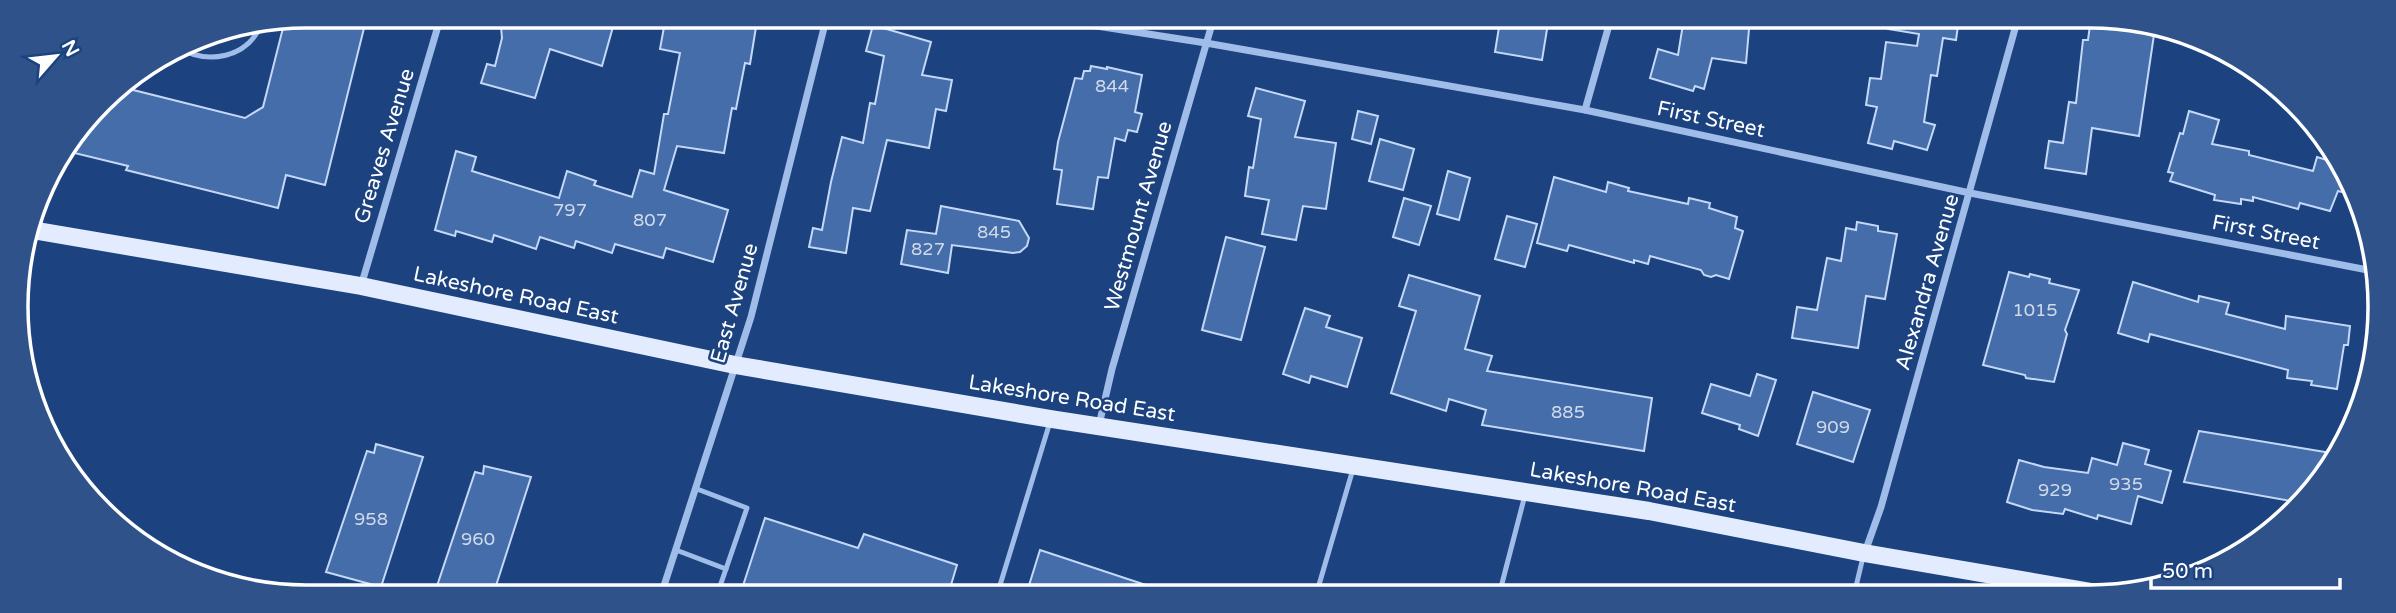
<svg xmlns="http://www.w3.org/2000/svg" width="2396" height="613" viewBox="0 0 2396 613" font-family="'Varela Round',sans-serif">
	<rect width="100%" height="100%" fill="#1c437f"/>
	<g fill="#456da9" stroke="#c4d8f7" stroke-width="2">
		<polygon points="306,16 367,16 325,185 286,175 278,208 126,170 128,166 66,151 117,86 245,118 263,107 285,20"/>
		<polygon points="500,16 616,16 602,66 550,49 535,98 481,83 487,64 495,66 502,38"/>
		<polygon points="666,16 723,25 723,22 756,27 750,64 745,63 736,109 732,108 724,153 677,146 664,190 728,210 713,262 666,248 663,258 615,244 612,253 576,241 574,248 540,237 536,249 494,235 492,242 456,231 455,236 435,230 456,151 476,157 472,171 559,198 567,171 596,181 594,185 632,197 640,170 654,174 664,114 668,114 680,53 660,49"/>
		<polygon points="1510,17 1549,17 1542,60 1495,52 1499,27 1507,28"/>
		<polygon points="1684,18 1750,18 1746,63 1712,58 1704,89 1695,86 1693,91 1650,78 1658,49 1678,55"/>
		<polygon points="1889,18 1959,18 1956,40 1943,38 1937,76 1931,75 1924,122 1935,125 1927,150 1894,141 1892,149 1868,143 1877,107 1866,105 1870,78 1881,79 1886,42 1917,46 1919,34 1888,29"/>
		<polygon points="2091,18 2128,18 2155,28 2139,136 2092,128 2086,174 2045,168 2049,141 2063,143 2069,102 2076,103 2083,40 2088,40"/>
		<polygon points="873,25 931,42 922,75 952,80 946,111 936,109 929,148 887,140 870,211 853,208 846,253 809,247 813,228 822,230 831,182 842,137 863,143 870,103 875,104 884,56 866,51"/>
		<polygon points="1091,66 1107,69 1107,67 1142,75 1135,112 1142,114 1137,132 1128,130 1125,141 1115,138 1108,178 1098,177 1093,209 1057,204 1062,170 1054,169 1058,142 1075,78 1082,79 1084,71 1090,71"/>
		<polygon points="1256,88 1305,101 1295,137 1336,143 1326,209 1303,206 1296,240 1262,234 1269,200 1245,196 1249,167 1253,168 1261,119 1248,116"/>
		<polygon points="1358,111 1378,116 1371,144 1352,139"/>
		<polygon points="2189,111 2219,120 2212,144 2249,151 2249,155 2313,171 2317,157 2337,163 2353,195 2338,191 2330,211 2300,203 2298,209 2253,197 2253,201 2241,199 2241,204 2214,200 2215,195 2170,181 2173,173 2168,172 2180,133 2183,134"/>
		<polygon points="1380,139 1414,149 1403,190 1369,181"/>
		<polygon points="1448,171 1470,178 1459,220 1437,214"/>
		<polygon points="1554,177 1606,192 1608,182 1629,188 1628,191 1688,204 1689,198 1710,203 1709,208 1737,217 1735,228 1743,231 1729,279 1716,275 1711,277 1704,275 1701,270 1650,256 1648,264 1634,260 1634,263 1569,245 1567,251 1537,243"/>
		<polygon points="1404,198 1431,206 1419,245 1393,237"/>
		<polygon points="941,206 1019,221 1029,238 1027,246 1020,252 1013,253 952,245 948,273 901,264 907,230 936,234"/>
		<polygon points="1507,216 1537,224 1525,267 1495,259"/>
		<polygon points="1857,222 1878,226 1878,231 1897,234 1885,299 1866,296 1858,348 1792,338 1797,307 1817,310 1827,258 1841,261 1846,228 1856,230"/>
		<polygon points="1226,237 1265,247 1241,340 1202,330"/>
		<polygon points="2009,272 2029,277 2030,274 2050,279 2049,283 2079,290 2065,330 2067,334 2054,382 2026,378 2025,375 1983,365"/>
		<polygon points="1409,275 1480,296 1465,349 1492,356 1487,371 1652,398 1644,451 1482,425 1486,410 1449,399 1446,411 1391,393 1416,311 1399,306"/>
		<polygon points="2133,282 2198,302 2199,296 2229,303 2226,314 2285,329 2286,316 2350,326 2348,345 2344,345 2337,389 2311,385 2312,381 2287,378 2288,370 2150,334 2148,342 2118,333"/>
		<polygon points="1305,308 1330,316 1326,327 1362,338 1347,387 1311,376 1309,383 1283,374"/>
		<polygon points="1757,374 1776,380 1758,436 1739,429 1740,425 1702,413 1711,384 1750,396"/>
		<polygon points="1813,392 1870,410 1853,462 1797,444"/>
		<polygon points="2199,431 2337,454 2302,503 2184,482"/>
		<polygon points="2123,443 2149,450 2145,464 2171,471 2162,503 2138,496 2131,524 2098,515 2097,519 2065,509 2063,514 2032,510 2007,502 2019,460 2044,467 2088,473 2092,458 2117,465"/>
		<polygon points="376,444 423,457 381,587 326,572 367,451 374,453"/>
		<polygon points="484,466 531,477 493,595 434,595 475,472 483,474"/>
		<polygon points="765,518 858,548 864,534 957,565 948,595 740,595"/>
		<polygon points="1040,550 1164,591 1164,595 1026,595"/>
	</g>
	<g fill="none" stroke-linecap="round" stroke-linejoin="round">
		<g stroke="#a0bde9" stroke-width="5">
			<path d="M179,48C208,65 247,58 261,25"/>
			<polyline points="697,489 747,508 717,595"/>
			<polyline points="676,550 726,569"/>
			<polyline points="997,595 1050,422"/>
			<polyline points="1316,595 1353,469"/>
			<polyline points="1499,595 1525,495"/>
			<polyline points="1854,595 1863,557"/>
		</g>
		<g stroke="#a0bde9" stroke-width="7">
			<polyline points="1039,17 1206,43 1585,110 1970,193 2373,271"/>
			<polyline points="1585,110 1611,18"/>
			<polyline points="361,286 441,16"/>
			<polyline points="1099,425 1112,369 1214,17"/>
			<polyline points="1865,552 1881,507 2018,18"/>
			<polyline points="661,595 751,317 827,16"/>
		</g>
		<polyline stroke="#e2ecfe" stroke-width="18" points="32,230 361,286 735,365 1051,419 1649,511 1864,553 2109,595"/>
	</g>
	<g text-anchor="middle" stroke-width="5" stroke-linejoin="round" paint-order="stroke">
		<g font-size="18" fill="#d0daea">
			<text x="1112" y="92">844</text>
			<text x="570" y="216">797</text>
			<text x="650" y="226">807</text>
			<text x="994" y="238">845</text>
			<text x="928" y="255">827</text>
			<text x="2035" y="316">1015</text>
			<text x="1568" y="418">885</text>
			<text x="1833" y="433">909</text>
			<text x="2126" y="490">935</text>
			<text x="2055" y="496">929</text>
			<text x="371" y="525">958</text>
			<text x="478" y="545">960</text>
		</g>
		<g font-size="21" fill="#fff" stroke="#1c437f">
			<text transform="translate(1711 119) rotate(12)" y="7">First Street</text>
			<text transform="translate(384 146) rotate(-73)" y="7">Greaves Avenue</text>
			<text transform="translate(1138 216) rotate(-74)" y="7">Westmount Avenue</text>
			<text transform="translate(2266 232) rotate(11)" y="7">First Street</text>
			<text transform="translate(1927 282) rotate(-74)" y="7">Alexandra Avenue</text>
			<text transform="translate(516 295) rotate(12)" y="7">Lakeshore Road East</text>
			<text transform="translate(734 303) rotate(-74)" y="7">East Avenue</text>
			<text transform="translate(1072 398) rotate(9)" y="7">Lakeshore Road East</text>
			<text transform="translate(1633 487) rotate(10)" y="7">Lakeshore Road East</text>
		</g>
	</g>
	<path d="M0 0H2396V613H0ZM306 28H2090A278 278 0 0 1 2368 306V307A278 278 0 0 1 2090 585H306A278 278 0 0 1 28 307V306A278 278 0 0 1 306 28Z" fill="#2e5289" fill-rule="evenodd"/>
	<path fill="none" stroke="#fff" stroke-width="3.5" d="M306 28H2090A278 278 0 0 1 2368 306V307A278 278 0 0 1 2090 585H306A278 278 0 0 1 28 307V306A278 278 0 0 1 306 28Z"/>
	<g transform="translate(56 56) rotate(62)" stroke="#1c437f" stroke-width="5" paint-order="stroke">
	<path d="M0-5L12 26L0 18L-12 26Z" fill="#ffffff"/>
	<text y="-10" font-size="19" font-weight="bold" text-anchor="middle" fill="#ffffff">N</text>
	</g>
	<path d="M2151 578v10h189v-10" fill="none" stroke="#ffffff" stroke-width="3.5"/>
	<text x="2162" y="578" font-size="21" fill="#ffffff" stroke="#1c437f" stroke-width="5" paint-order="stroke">50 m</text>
</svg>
